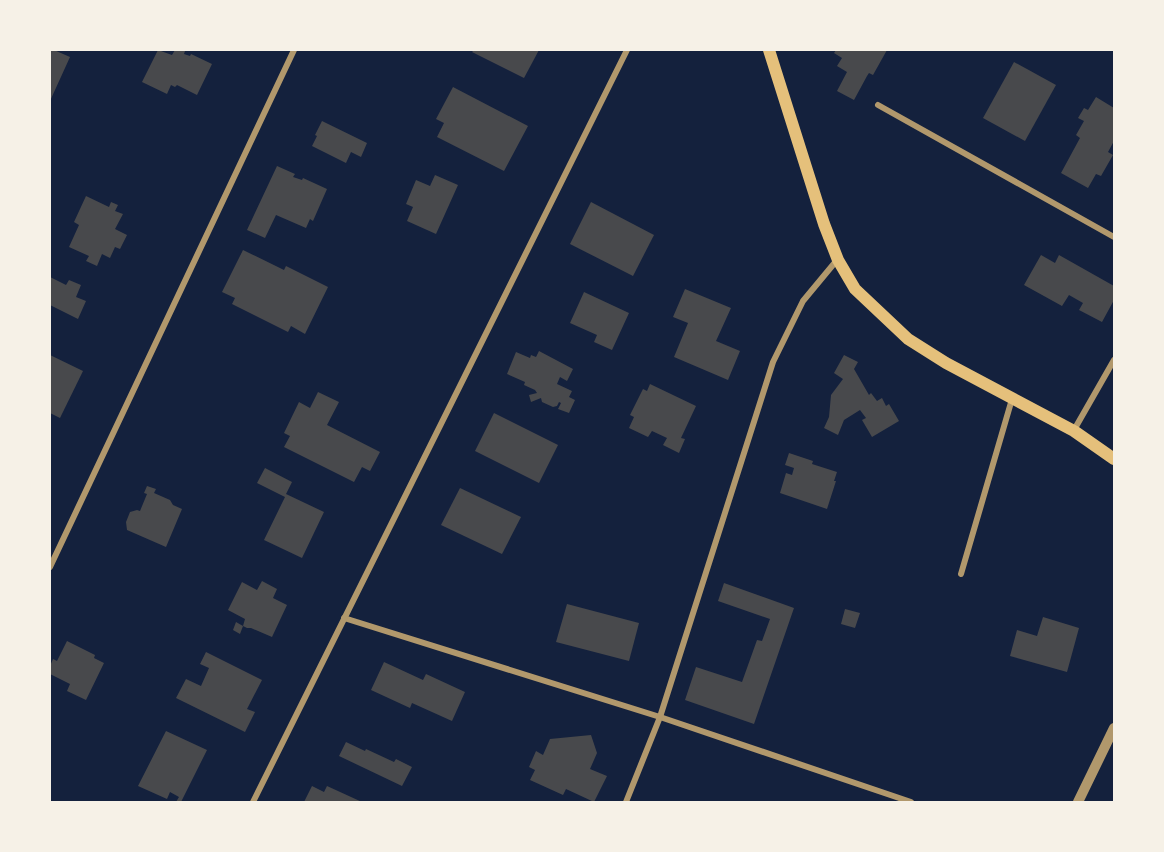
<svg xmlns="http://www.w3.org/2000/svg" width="1164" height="852" viewBox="0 0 1164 852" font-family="'Fira Sans',sans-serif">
	<rect width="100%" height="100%" fill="#14213d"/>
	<g fill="#48494c">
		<polygon points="50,50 54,50 70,57 50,101"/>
		<polygon points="158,50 172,55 175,50 182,50 185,51 184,54 190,56 191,54 212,64 197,95 177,85 175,87 171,85 167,94 142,82"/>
		<polygon points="474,50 539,50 524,78 472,52"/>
		<polygon points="836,50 887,50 873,75 869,73 867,76 854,100 837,91 847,72 837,66 842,58 834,53"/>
		<polygon points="1014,62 1056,85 1025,141 983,118"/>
		<polygon points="453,87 528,126 504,171 437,137 444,123 436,119"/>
		<polygon points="1096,97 1114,108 1114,141 1108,152 1113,155 1101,176 1096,174 1088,188 1061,173 1080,138 1076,135 1084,121 1078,118 1084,108 1088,110"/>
		<polygon points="322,121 367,143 361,157 351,152 346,163 312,146 317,136 315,135"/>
		<polygon points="277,166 295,174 293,177 302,180 303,178 327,189 313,221 310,219 306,228 276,215 265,238 247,230"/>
		<polygon points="435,175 458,185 436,234 407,221 413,207 406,204 416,180 430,186"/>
		<polygon points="86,196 109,207 111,202 118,205 115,211 123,214 115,229 127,235 120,249 115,247 110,258 102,254 97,266 86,261 89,256 69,247 79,225 74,222"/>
		<polygon points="591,202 654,235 633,276 570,244"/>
		<polygon points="243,250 284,270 286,266 328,287 305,334 291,326 288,332 232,304 235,298 222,292"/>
		<polygon points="1041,255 1055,263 1059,255 1114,286 1114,300 1102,322 1079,310 1083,303 1069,295 1062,306 1024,285"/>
		<polygon points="50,277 66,285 69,280 81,285 76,297 86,301 78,319 50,305"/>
		<polygon points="685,289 731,308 716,341 740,351 728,380 674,357 688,323 673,317"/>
		<polygon points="584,292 629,313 612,350 594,342 597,335 570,323"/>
		<polygon points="539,351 573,369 567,381 560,377 557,384 572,391 569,397 575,400 569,413 558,409 561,403 559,402 557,406 553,407 542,402 541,398 531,402 529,395 537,393 535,390 524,385 525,382 507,374 516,352 530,358 531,355 536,357"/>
		<polygon points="50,355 83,371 60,418 50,413"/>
		<polygon points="844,355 858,362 854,369 869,395 871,393 877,401 882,398 886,406 889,404 899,421 872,437 862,420 866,418 860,410 844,420 838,435 824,428 829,417 831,395 843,379 834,373"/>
		<polygon points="650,384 696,406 681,438 685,439 679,453 663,445 667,438 652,431 648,437 629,428 634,417 630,415 643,389 647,391"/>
		<polygon points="318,392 339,402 327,425 380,452 370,471 362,467 354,482 284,447 290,436 284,433 299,402 310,408"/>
		<polygon points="494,413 558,445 539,483 475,451"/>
		<polygon points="789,453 813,461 812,464 837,472 834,481 836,481 827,509 780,493 786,473 792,475 794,468 785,465"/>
		<polygon points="265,468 292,482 286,494 324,512 302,558 264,540 285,497 257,483"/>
		<polygon points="147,486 156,489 154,493 170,500 173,505 182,509 166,547 127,530 126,522 130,512 137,510 140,511 147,494 144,493"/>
		<polygon points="460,488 521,517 502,554 441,525"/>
		<polygon points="262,581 277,589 273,598 287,605 272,637 251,628 247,628 243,626 245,619 228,610 242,582 257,590"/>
		<polygon points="724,583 794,608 754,724 685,700 696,667 742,682 757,640 762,641 770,619 718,601"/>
		<polygon points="567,604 639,623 629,661 556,642"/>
		<polygon points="845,609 860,613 855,628 841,624"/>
		<polygon points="1043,617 1079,628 1067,672 1010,656 1017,630 1037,636"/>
		<polygon points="236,622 243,626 240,634 233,630"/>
		<polygon points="67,641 95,655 94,658 104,663 86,700 67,691 70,684 50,674 50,666 53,659 57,661"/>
		<polygon points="206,652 262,680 247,709 255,712 245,732 176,698 186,679 201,686 209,668 200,664"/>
		<polygon points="384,662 423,680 426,674 465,692 452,721 412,703 410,708 371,690"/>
		<polygon points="166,731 207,750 181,802 176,802 179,797 170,792 167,799 138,786"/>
		<polygon points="591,735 597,753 590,769 607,776 594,802 566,789 563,795 530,780 535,770 529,767 536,751 543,755 550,739"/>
		<polygon points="346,742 365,751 366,749 394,762 396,759 412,767 402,786 339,756"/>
		<polygon points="312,786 324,792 327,786 362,802 304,802"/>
	</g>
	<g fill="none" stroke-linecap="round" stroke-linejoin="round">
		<g stroke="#b1986c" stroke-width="6">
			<polyline points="878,105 1114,237"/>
			<polyline points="1074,430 1114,360"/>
			<polyline points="50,567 294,50"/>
			<polyline points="961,574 1012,399"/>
			<polyline points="344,618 660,717 911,802"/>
			<polyline points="253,802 627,50"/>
			<polyline points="626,802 660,717 773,362 803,301 837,260"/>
		</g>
		<polyline stroke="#b1986c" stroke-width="10" points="1078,802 1114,728"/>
		<polyline stroke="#e5c07b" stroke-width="12" points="769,50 824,224 838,260 855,289 908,339 946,363 1074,431 1114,459"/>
	</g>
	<rect width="1164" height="852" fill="none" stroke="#f6f1e7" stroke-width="102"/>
</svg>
